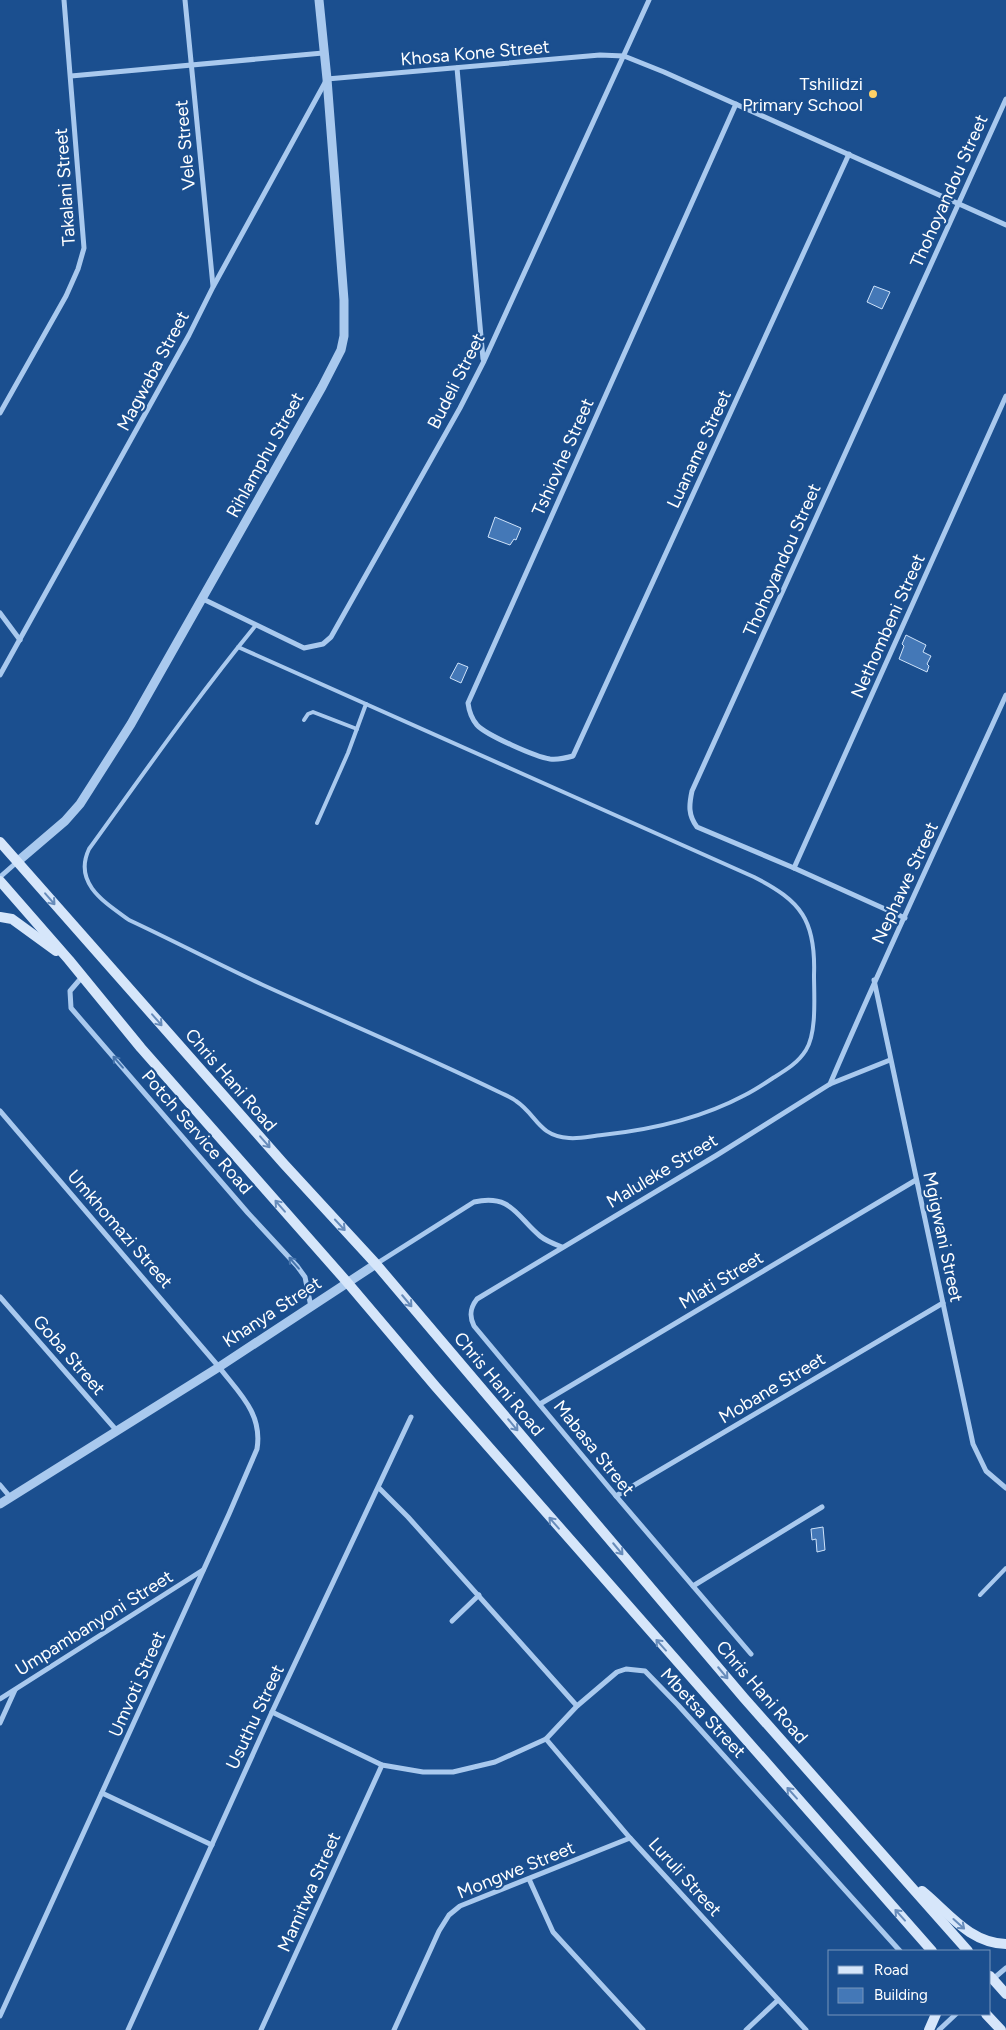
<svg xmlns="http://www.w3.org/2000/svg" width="1006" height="2030" viewBox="0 0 1006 2030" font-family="Figtree,sans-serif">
	<rect width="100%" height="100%" fill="#1b4f8f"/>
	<g fill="#4478b7" stroke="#cfe3fa">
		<polygon points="874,286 890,292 882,309 867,302"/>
		<polygon points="495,517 521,528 516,540 514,539 510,545 488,537"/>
		<polygon points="906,635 926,645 923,652 931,656 927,664 929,666 927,672 899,659 904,646 902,644"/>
		<polygon points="458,663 468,667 461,683 450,678"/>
		<polygon points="823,1527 825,1550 817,1552 816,1539 812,1540 811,1529"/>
	</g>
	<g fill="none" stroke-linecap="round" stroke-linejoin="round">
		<g stroke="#a9c9ee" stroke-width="4">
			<path d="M238,647L754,877C801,901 816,920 814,975C814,995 817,1033 806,1050C798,1063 786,1070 773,1078C764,1084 755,1090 745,1095C702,1118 650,1130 602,1135C591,1136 580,1139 569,1138C538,1136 537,1115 516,1101C511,1097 505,1095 499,1092C421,1054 342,1021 263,985C218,964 174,941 129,920C104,902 73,883 89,849C144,773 197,697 256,625"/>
			<polyline points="304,720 308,714 313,712 357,729"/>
			<polyline points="317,823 348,753 366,704"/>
			<polyline points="980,1595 1006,1568"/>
		</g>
		<g stroke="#a9c9ee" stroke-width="5">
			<polyline points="185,0 213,286"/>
			<polyline points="457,68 483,359"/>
			<polyline points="71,76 323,53"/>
			<path d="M736,104L468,703C469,711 471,718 477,725C486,735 536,757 550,759C559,760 566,758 573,756L849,154"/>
			<polyline points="0,413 66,296 78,269 84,248 64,0"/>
			<polyline points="203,599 304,648 323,644 331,637 460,408 484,361 649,0"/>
			<polyline points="0,613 20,640"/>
			<polyline points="0,675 189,335 213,287 327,79 600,55 624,56 664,72 1006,225"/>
			<polyline points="794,868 1006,396"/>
			<polyline points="0,877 17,862"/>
			<path d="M905,918L794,868L697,827C688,815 689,805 692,791L1006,99"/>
			<polyline points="82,977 70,991 71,1008 248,1213 297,1266 305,1277 311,1307"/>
			<polyline points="874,980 973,1444 986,1471 1006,1488"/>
			<path d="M830,1084C886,953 947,825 1006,695"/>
			<path d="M0,1111L219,1367C238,1392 263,1413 257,1449L229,1514L0,2016"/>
			<path d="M376,1264L474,1202C512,1194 516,1216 540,1236C546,1241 554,1244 562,1247"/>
			<polyline points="0,1297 117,1431"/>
			<polyline points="540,1404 916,1180"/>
			<polyline points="0,1485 11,1498"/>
			<polyline points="379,1488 408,1517 577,1706"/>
			<polyline points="616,1496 943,1303"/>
			<polyline points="693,1586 822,1507"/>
			<polyline points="452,1621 479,1595"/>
			<path d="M751,1654L616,1496L474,1326C469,1316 470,1308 477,1299L717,1155L830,1084L890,1060"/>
			<polyline points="0,1699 203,1570"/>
			<polyline points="272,1712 382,1765 423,1772 453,1772 495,1762 546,1739 577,1706 617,1672 626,1669 645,1671 678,1705 900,1951"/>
			<polyline points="0,1723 15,1690"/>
			<polyline points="546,1739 630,1838 806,2030"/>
			<polyline points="102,1793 212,1845"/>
			<polyline points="529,1879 553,1932 643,2030"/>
			<polyline points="993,1979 1006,1968"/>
			<polyline points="128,2030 272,1712 411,1417"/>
			<polyline points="261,2030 382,1765"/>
			<polyline points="394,2030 439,1931 449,1915 460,1906 630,1838"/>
			<polyline points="746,2030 778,2000"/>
			<polyline points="939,2030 956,2014"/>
		</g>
		<g stroke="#a9c9ee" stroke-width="9">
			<polyline points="17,862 65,821 80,804 131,724 322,387 341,350 344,336 344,300 327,79 319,0"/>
			<polyline points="0,1504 219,1367 376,1264"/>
		</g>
		<g stroke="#d6e6fa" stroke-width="10">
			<polyline points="0,842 284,1164 376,1264 744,1698 968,1951"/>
			<polyline points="0,881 69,960 141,1048 347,1282 436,1387 932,1951"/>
			<polyline points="0,917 12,919 56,951"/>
			<path d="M922,1891C948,1912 969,1943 1006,1944"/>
			<polyline points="990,1976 1006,1994"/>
			<polyline points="986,2014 1001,2030"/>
			<polyline points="929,2030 936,2014"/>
		</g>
	</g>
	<defs><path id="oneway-shaft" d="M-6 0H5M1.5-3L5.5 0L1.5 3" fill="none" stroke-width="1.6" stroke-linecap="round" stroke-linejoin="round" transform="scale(1.25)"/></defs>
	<g stroke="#668bba">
		<use href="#oneway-shaft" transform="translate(50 899) rotate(49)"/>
		<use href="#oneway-shaft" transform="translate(157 1020) rotate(49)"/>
		<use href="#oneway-shaft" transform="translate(265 1142) rotate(49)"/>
		<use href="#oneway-shaft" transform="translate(280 1206) rotate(-131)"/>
		<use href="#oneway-shaft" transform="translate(340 1225) rotate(47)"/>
		<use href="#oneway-shaft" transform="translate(407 1301) rotate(50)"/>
		<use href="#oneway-shaft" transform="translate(513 1425) rotate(50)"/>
		<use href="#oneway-shaft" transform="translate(554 1523) rotate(-131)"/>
		<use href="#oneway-shaft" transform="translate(618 1549) rotate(50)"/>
		<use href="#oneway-shaft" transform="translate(661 1645) rotate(-132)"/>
		<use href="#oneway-shaft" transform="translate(723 1673) rotate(50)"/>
		<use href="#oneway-shaft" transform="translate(792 1793) rotate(-132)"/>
		<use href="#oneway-shaft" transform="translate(900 1915) rotate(-132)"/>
		<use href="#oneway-shaft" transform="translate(959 1924) rotate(42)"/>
	</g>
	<g stroke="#4674ac">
		<use href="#oneway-shaft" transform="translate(118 1062) rotate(-131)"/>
		<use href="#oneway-shaft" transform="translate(294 1263) rotate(-131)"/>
	</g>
	<circle fill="#ffd166" stroke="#1b4f8f" stroke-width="2" cx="873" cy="94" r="5"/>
	<g text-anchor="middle" stroke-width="4.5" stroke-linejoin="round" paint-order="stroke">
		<g font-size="18" fill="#fff" stroke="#1b4f8f">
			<text transform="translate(475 53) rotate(-5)" y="6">Khosa Kone Street</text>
			<text transform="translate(185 145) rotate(-95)" y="6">Vele Street</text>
			<text transform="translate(65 187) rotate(-94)" y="6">Takalani Street</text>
			<text transform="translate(949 191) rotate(-66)" y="6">Thohoyandou Street</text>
			<text transform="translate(153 371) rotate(-62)" y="6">Magwaba Street</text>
			<text transform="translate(456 381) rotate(-63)" y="6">Budeli Street</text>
			<text transform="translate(699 449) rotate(-65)" y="6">Luaname Street</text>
			<text transform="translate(265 455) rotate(-61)" y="6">Rihlamphu Street</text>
			<text transform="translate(563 457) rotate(-66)" y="6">Tshiovhe Street</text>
			<text transform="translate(782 560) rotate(-66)" y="6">Thohoyandou Street</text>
			<text transform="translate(888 626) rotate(-66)" y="6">Nethombeni Street</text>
			<text transform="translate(905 883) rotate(-65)" y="6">Nephawe Street</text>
			<text transform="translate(231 1080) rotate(49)" y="6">Chris Hani Road</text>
			<text transform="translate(197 1132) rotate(49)" y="6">Potch Service Road</text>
			<text transform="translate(662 1171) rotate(-31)" y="6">Maluleke Street</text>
			<text transform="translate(120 1229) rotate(49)" y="6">Umkhomazi Street</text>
			<text transform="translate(943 1237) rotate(78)" y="6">Mgigwani Street</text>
			<text transform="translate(721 1280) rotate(-31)" y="6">Mlati Street</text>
			<text transform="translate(272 1312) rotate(-33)" y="6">Khanya Street</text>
			<text transform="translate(69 1355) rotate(49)" y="6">Goba Street</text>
			<text transform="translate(499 1384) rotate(50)" y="6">Chris Hani Road</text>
			<text transform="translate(772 1388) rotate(-31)" y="6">Mobane Street</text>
			<text transform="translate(594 1448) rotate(51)" y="6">Mabasa Street</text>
			<text transform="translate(94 1623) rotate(-32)" y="6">Umpambanyoni Street</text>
			<text transform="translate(137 1684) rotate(-66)" y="6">Umvoti Street</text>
			<text transform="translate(762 1692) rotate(49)" y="6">Chris Hani Road</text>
			<text transform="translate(703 1713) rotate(47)" y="6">Mbetsa Street</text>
			<text transform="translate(255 1717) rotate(-65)" y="6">Usuthu Street</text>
			<text transform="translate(516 1870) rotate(-22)" y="6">Mongwe Street</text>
			<text transform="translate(685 1877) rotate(48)" y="6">Luruli Street</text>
			<text transform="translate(309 1892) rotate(-66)" y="6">Mamitwa Street</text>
		</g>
		<g font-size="18" fill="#fff" stroke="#1b4f8f" text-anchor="end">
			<text x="863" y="90">Tshilidzi<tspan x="863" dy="21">Primary School</tspan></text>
		</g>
	</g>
	<rect x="828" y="1950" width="162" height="65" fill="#1b4f8f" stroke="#7695bc"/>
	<rect x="838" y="1966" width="25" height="8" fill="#d6e6fa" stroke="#7695bc"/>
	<text x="874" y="1975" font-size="15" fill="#ffffff">Road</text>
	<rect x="838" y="1988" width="25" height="15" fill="#4478b7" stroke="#7695bc"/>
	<text x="874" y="2000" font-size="15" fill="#ffffff">Building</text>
</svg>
